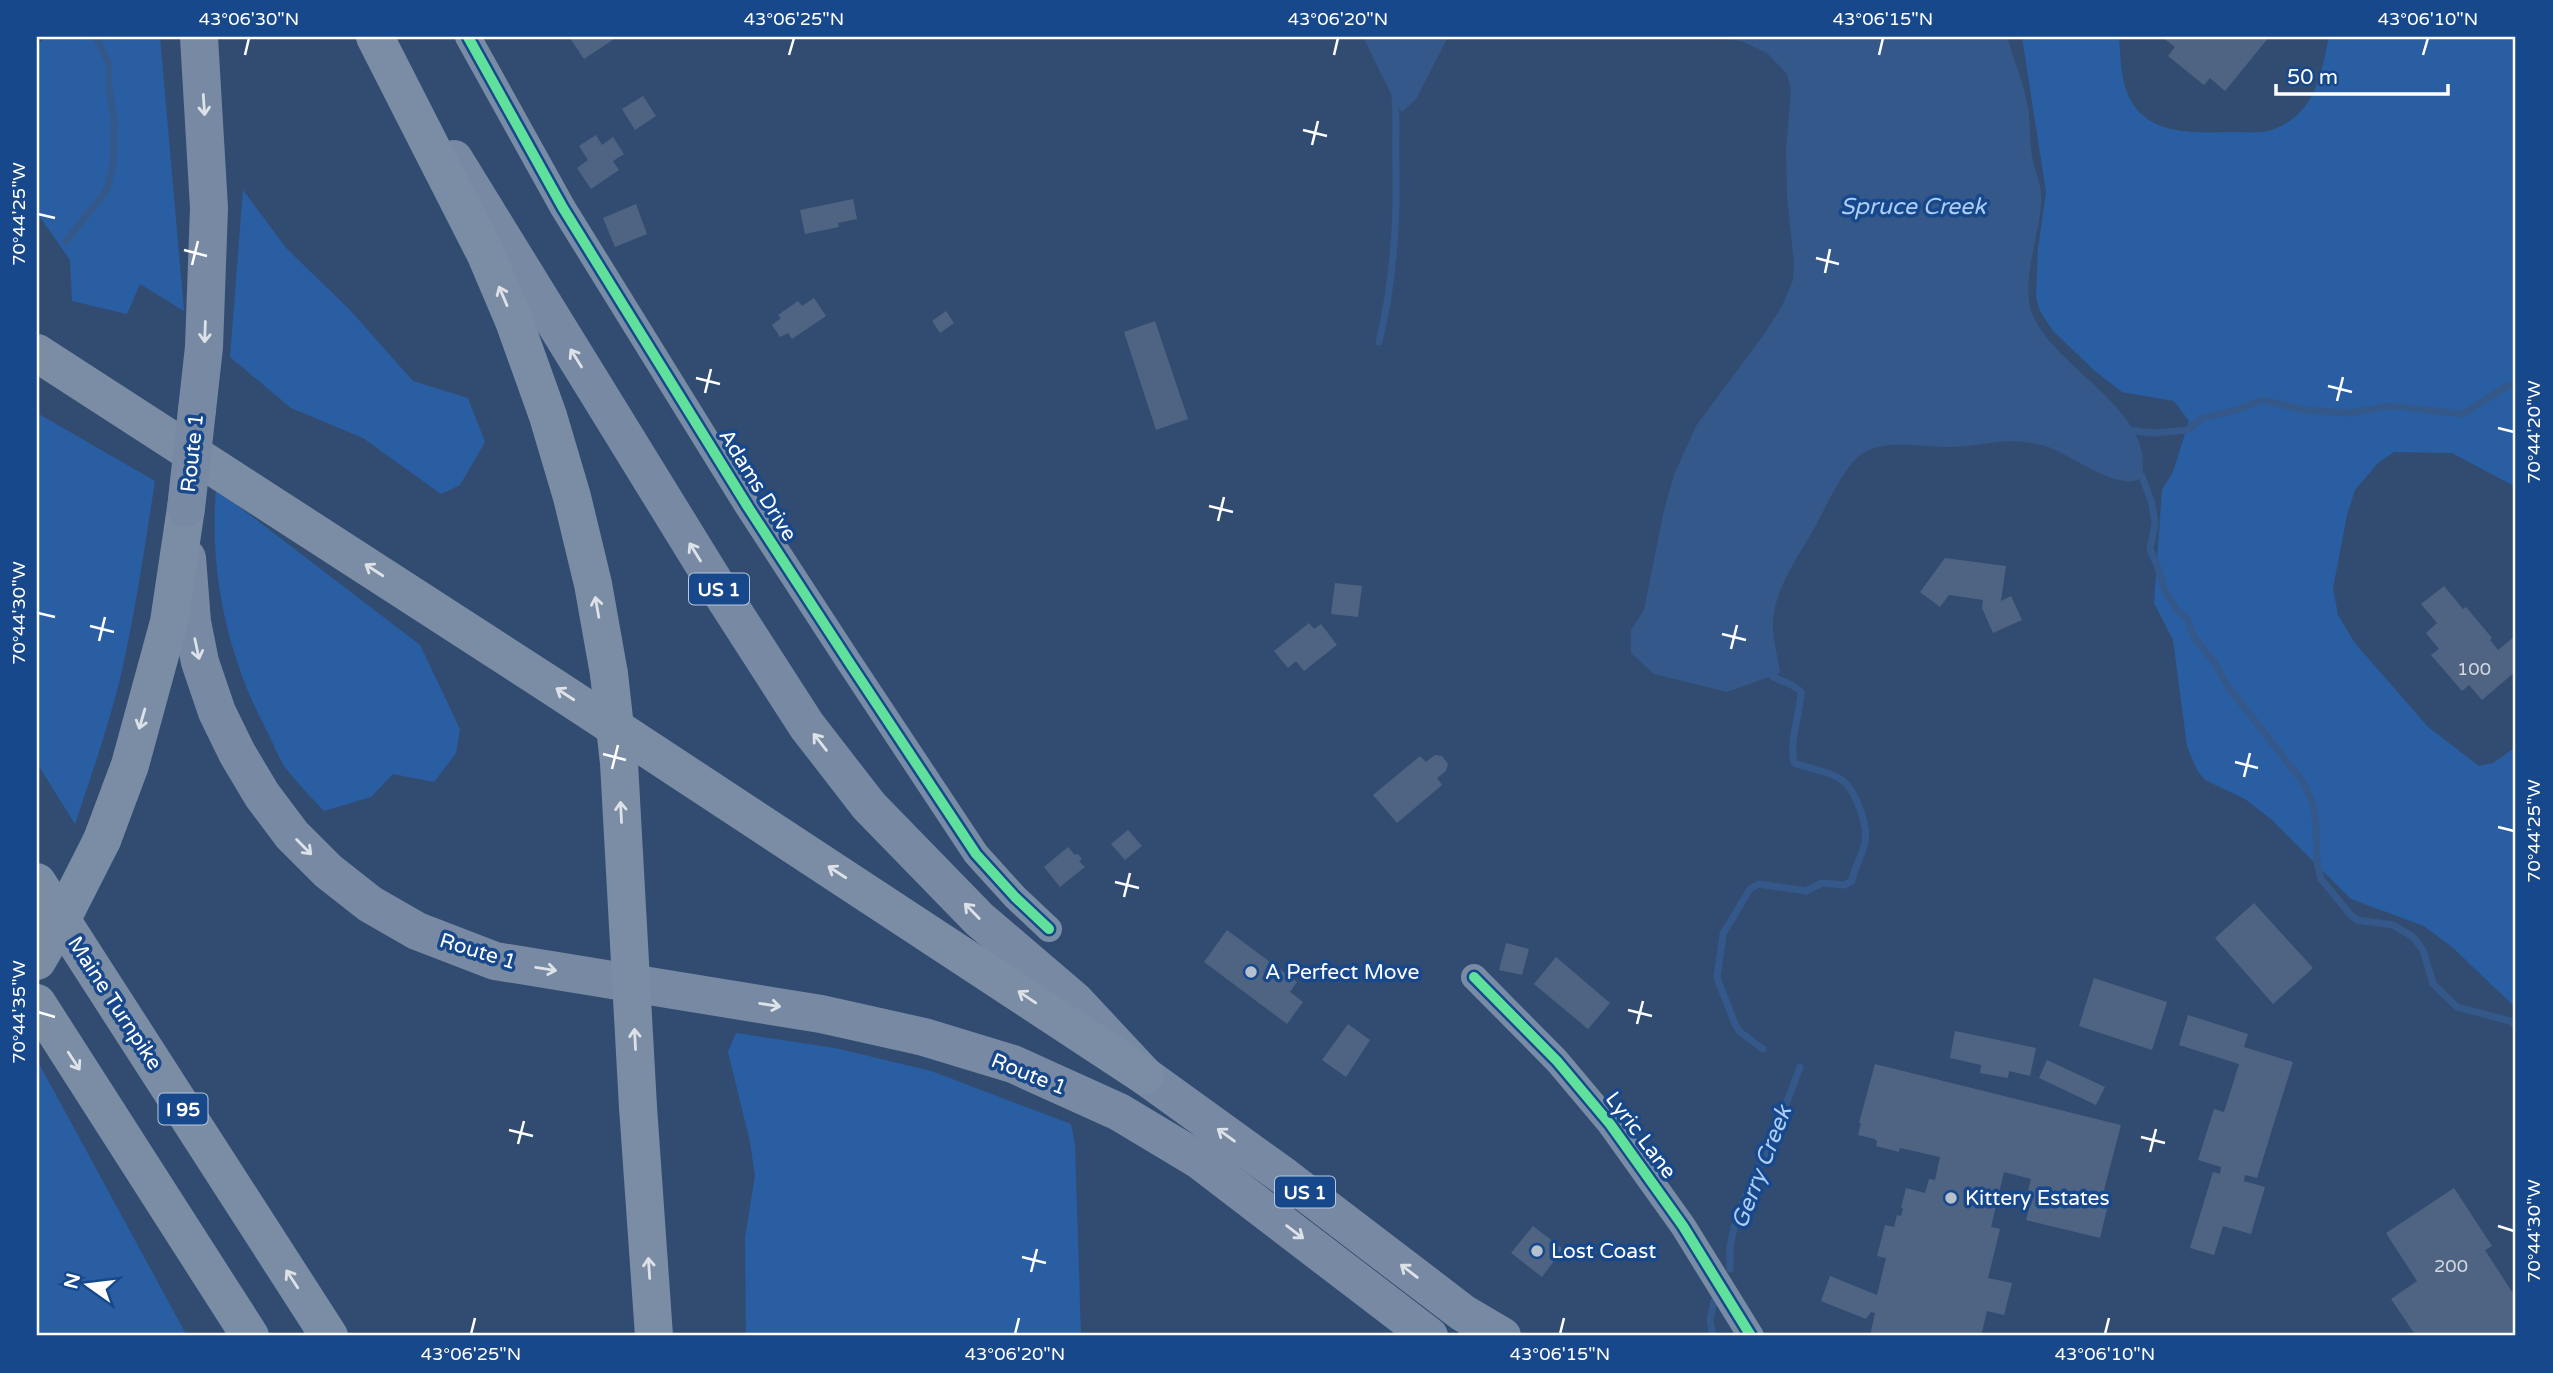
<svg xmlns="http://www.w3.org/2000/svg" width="2553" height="1373" viewBox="0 0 2553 1373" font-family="'Varela Round',sans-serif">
	<rect width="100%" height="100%" fill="#324c71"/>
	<g fill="#2a5ea3">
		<polygon points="46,37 160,37 184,311 140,284 127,314 72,301 70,260 40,217 37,209 37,45"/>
		<path d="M2022,37H2119C2121,60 2120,84 2133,104C2153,136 2200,133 2232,132C2242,132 2254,133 2264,132C2275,130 2289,123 2297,115C2319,95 2323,64 2329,37H2516V487L2452,453L2394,452L2378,463L2355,490L2347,515L2333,588L2338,615L2354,642L2428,727L2479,766L2493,763L2516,747V1008L2452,947L2424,926L2351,899L2272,820L2245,799L2205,780L2197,770L2187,746L2173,640L2154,603L2162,490L2173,472L2189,421L2174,401L2122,392L2095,371L2053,331L2040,311L2036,297L2038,249L2046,192Z"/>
		<polygon points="243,190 286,248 349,309 413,381 468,398 485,442 460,485 441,494 363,438 291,408 230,357"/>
		<path d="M37,413L155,481C145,545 136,608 122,670C110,722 92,773 75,824L37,763Z"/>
		<path d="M216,489L420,645L460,729L456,753L434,782L393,774L371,797L324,811C312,798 299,785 288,771C279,760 274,745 268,733C228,658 209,574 216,489Z"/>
		<polygon points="736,1033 835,1048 931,1071 1071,1124 1075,1145 1081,1336 746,1336 745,1238 755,1176 750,1142 728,1052"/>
		<polygon points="37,1060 187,1336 37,1336"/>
	</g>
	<g fill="#345889">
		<polygon points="1363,37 1448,37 1416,99 1402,112 1396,104"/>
		<path d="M1710,37H2007C2014,60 2024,84 2028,108C2031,125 2029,144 2033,161C2035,171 2040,181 2041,192C2044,228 2017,283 2034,318C2059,371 2158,413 2141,478C2119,493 2069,453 2045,446C2007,435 1987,446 1950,447C1924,448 1880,437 1858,457C1843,470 1826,506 1816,525C1800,554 1775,587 1773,621C1772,637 1778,657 1780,673L1727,692L1654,674L1631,653V630L1644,610L1664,510L1674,475L1696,426L1765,333L1782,306L1793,280L1794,264L1787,197L1786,149L1791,91L1787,74L1767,53L1741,41Z"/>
	</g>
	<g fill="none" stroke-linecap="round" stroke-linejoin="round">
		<g stroke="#345889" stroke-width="7">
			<polyline points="66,241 106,191 113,167 114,119 109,88 109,64 96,37"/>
			<path d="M1379,342C1393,285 1397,229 1396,171C1395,146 1397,121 1395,96"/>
			<polyline points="2126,430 2155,433 2188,430 2202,418 2233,411 2263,400 2304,410 2349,413 2390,406 2463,414 2507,386 2516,385"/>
			<polyline points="2136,472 2142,476 2152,504 2155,523 2150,549 2159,570 2164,589 2177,610 2187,619 2194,637 2214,662 2229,688 2303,782 2313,804 2316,826 2317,862 2321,879 2350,914 2357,920 2393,925 2413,937 2423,950 2433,984 2457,1007 2510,1021 2516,1026"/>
			<path d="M1763,1049L1740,1032L1735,1024L1717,978L1723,934L1750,889L1759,884L1806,891L1822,883L1844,885L1852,881C1854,869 1859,861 1863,850C1868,836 1865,825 1861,812C1847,770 1832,776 1794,763C1789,739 1800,716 1801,692C1792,682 1783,683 1772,676"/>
			<polyline points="1730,1269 1730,1246 1736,1220 1748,1190 1773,1139 1800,1067"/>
			<polyline points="1713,1336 1710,1320 1714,1301"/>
		</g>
	</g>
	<g fill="#4e6482">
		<polygon points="569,37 617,37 584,59"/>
		<polygon points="2162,37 2269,37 2225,91 2210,78 2204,85 2168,56 2175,47"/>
		<polygon points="643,96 656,116 635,130 622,109"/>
		<polygon points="596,135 602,145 613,137 624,154 613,161 619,170 591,189 577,168 588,160 579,146"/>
		<polygon points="853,199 857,219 838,223 839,227 805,234 800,210"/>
		<polygon points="636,204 647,234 615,247 603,218"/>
		<polygon points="814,298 826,316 792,339 788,333 780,337 772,325 781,318 778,315 798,301 802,306"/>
		<polygon points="946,311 954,323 940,333 932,321"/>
		<polygon points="1155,321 1188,419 1156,430 1124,332"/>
		<polygon points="1945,558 2006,566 2001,601 2011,596 2022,620 1993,633 1982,608 1983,600 1949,595 1940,607 1920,592"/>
		<polygon points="1335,583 1362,586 1358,617 1331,614"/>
		<polygon points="2444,586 2463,609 2466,607 2492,638 2490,640 2498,650 2515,636 2516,638 2516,671 2482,700 2469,685 2462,691 2431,655 2439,649 2426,633 2437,623 2421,604"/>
		<polygon points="1309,623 1314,629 1321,624 1337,645 1304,671 1296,661 1288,668 1274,651"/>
		<polygon points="1435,755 1442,756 1448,764 1446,771 1437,778 1442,785 1397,823 1373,795 1420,756 1426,762"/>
		<polygon points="1128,830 1142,846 1125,860 1111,844"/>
		<polygon points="1068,847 1075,855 1078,854 1082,859 1079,861 1085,867 1060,887 1044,867"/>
		<polygon points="2254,903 2313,968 2273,1004 2215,938"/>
		<polygon points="1227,930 1297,982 1290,992 1303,1002 1287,1024 1204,962"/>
		<polygon points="1506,943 1529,949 1522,975 1499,970"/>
		<polygon points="1556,957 1610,1003 1588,1029 1534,984"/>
		<polygon points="2094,978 2167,1002 2152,1050 2079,1026"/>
		<polygon points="2188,1015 2248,1034 2244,1047 2293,1062 2257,1178 2245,1175 2244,1181 2265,1187 2251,1234 2223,1226 2214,1255 2190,1248 2213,1172 2220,1174 2221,1167 2198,1160 2214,1109 2224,1112 2239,1064 2179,1045"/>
		<polygon points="1348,1024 1370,1040 1346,1077 1322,1060"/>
		<polygon points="1955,1031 2036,1048 2030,1076 2009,1071 2008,1078 1980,1073 1981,1065 1950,1058"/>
		<polygon points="2047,1060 2105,1087 2096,1105 2039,1078"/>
		<polygon points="1875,1064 2121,1125 2104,1190 2111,1192 2100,1238 2026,1220 2030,1204 2025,1203 2031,1179 2004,1172 1991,1227 2000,1229 1988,1278 2012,1283 2004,1315 1987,1311 1981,1336 1870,1336 1875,1313 1871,1312 1866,1319 1821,1301 1830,1276 1877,1295 1886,1258 1877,1256 1885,1225 1894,1227 1897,1215 1901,1216 1903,1208 1901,1208 1906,1188 1925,1193 1929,1179 1935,1180 1940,1157 1900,1148 1899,1152 1876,1146 1877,1142 1875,1139 1858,1135 1861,1123 1859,1123"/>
		<polygon points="2454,1188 2492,1246 2485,1250 2516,1298 2516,1336 2452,1336 2450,1333 2445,1336 2416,1336 2391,1299 2417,1281 2386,1233"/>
		<polygon points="1533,1226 1563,1249 1542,1277 1511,1253"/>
	</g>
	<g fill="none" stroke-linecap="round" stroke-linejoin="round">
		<g stroke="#798ca6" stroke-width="26">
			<polyline points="468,37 563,208 748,507 849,662 976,854 1015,897 1049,929"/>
			<polyline points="1474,977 1557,1061 1610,1124 1683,1226 1751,1336"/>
		</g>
		<g stroke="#788aa3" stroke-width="38">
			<polyline points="454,159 715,583 807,726 869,806 979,919 1075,1001 1145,1076 1285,1177 1463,1313 1502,1336"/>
			<polyline points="197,410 204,347 209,208 199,37"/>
			<polyline points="187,558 192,622 200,662 217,712 237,753 262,795 292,835 328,871 370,904 417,931 495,961 821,1014 924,1037 1013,1064 1119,1112 1199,1160 1429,1336"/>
		</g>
		<g stroke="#7a8da4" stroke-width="38">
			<polyline points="375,37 486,255 514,321 548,416 572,497 593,584 609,674"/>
			<polyline points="37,353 558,690 1145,1076"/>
			<polyline points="102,840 130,765 169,622 186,508"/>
			<polyline points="37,882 329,1336"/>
			<polyline points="37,1003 250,1336"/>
			<polyline points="638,1107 654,1336"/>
		</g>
		<polyline stroke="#788aa3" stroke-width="38" points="186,508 197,410"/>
		<g stroke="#7a8da4" stroke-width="38">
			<polyline points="609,674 619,763 638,1107"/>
			<polyline points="37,961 66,911 102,840"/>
		</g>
		<g stroke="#17488c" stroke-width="15">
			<g id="cycleway">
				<polyline points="468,37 563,208 748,507 849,662 976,854 1015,897 1049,929"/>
				<polyline points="1474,977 1557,1061 1610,1124 1683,1226 1751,1336"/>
			</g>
		</g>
		<use href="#cycleway" stroke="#60e19b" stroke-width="10"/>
	</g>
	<defs><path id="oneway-shaft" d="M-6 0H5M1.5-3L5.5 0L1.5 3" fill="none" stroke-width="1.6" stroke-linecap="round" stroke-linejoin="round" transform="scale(1.75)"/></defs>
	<g stroke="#dde2e8">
		<use href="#oneway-shaft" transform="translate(204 105) rotate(86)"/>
		<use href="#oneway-shaft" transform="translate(205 332) rotate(92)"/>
		<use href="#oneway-shaft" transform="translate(576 358) rotate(-122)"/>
		<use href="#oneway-shaft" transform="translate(695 552) rotate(-122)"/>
		<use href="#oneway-shaft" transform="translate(197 649) rotate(78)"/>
		<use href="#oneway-shaft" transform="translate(820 742) rotate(-128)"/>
		<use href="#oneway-shaft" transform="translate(304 847) rotate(45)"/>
		<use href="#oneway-shaft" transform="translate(972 911) rotate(-134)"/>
		<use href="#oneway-shaft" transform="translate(546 969) rotate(9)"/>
		<use href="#oneway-shaft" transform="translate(770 1005) rotate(9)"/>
		<use href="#oneway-shaft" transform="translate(1226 1135) rotate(-144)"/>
		<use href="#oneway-shaft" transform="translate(1295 1232) rotate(37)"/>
		<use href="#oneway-shaft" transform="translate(1409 1271) rotate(-142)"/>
	</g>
	<g stroke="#dee2e8">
		<use href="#oneway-shaft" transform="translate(503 296) rotate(-113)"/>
		<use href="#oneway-shaft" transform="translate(374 570) rotate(-147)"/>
		<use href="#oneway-shaft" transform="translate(597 607) rotate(-100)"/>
		<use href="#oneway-shaft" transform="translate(565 694) rotate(-147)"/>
		<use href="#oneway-shaft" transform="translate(142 719) rotate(106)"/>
		<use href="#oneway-shaft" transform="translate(621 812) rotate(-93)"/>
		<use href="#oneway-shaft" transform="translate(837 872) rotate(-147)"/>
		<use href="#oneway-shaft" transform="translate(1027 997) rotate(-146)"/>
		<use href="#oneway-shaft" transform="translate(635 1039) rotate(-93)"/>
		<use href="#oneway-shaft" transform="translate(74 1061) rotate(57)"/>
		<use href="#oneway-shaft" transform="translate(649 1268) rotate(-94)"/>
		<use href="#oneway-shaft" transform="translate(292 1279) rotate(-123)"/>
	</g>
	<path fill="none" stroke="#fff" stroke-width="2.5" d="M245,55L249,38M789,55L794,38M1334,55L1338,38M1879,55L1883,38M2423,55L2428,38M1303,130L1327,136M1312,145L1318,121M38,214L55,218M184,250L207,256M1816,258L1839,264M192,265L198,241M1825,273L1830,249M696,378L720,384M2328,386L2352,392M705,393L711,369M2337,401L2343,377M2498,428L2514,432M1209,506L1233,512M1218,521L1224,497M38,613L55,617M90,626L114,632M1722,634L1746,640M99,641L105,617M1731,649L1737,625M603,754L626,760M2235,762L2258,768M612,769L618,745M2244,777L2250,753M2498,827L2514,831M1115,882L1139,888M1124,897L1130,873M1628,1010L1652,1016M38,1012L55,1017M1637,1024L1643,1001M509,1130L533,1136M2141,1137L2165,1143M518,1144L524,1121M2150,1152L2156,1129M2498,1226L2514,1231M1022,1257L1046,1263M1031,1272L1037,1249M471,1334L475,1318M1015,1334L1019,1318M1560,1334L1564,1318M2105,1334L2109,1318"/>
	<g fill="#b7c0cd" stroke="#17488c" stroke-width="2.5">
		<circle cx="1251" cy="972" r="7"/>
		<circle cx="1951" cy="1198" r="7"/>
		<circle cx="1537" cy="1251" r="7"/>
	</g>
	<g text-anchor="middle" stroke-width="7" stroke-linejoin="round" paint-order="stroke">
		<g font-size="18" fill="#d3d8e0">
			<text x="2474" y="675">100</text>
			<text x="2451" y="1272">200</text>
		</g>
		<g fill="#17488c" stroke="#b9c8dc" stroke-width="2">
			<rect x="689" y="573.5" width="60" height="31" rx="5"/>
			<rect x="158.5" y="1093.5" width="49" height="31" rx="5"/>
			<rect x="1275" y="1176.5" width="60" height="31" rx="5"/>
		</g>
		<g font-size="19" font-weight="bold" fill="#fff">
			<text x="719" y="596">US 1</text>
			<text x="183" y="1116">I 95</text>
			<text x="1305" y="1199">US 1</text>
		</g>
		<g font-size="21" fill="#fff" stroke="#17488c">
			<text transform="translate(192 453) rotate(-84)" y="7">Route 1</text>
			<text transform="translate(758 485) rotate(58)" y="7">Adams Drive</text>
			<text transform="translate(478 951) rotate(17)" y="7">Route 1</text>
			<text transform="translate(115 1003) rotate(57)" y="7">Maine Turnpike</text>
			<text transform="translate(1029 1074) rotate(22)" y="7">Route 1</text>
			<text transform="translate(1641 1135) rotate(53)" y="7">Lyric Lane</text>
		</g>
		<g font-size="21" fill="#fff" stroke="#17488c" text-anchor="start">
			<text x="1265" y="979">A Perfect Move</text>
			<text x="1965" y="1205">Kittery Estates</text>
			<text x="1551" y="1258">Lost Coast</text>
		</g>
		<g font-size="23" font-style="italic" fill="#accdf6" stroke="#17488c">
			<text x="1913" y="214">Spruce Creek</text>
			<text transform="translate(1761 1167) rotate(-69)" y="8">Gerry Creek</text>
		</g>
	</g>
	<rect width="2553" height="1373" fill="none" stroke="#17488c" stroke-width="77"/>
	<g transform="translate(88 1285) rotate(284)" stroke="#17488c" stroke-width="5" paint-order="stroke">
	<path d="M0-5L12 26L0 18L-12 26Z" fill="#ffffff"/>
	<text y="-10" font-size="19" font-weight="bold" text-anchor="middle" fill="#ffffff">N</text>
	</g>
	<path d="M2276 84v10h172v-10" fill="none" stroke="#ffffff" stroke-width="3.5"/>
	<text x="2287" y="84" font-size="21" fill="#ffffff" stroke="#17488c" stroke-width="5" paint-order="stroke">50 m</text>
	<rect x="38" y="38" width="2476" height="1296" fill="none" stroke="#fff" stroke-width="2.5"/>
	<g font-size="18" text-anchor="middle" fill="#fff">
		<text x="249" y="25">43°06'30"N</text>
		<text x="794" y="25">43°06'25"N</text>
		<text x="1338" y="25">43°06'20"N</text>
		<text x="1883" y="25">43°06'15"N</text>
		<text x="2428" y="25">43°06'10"N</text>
		<text transform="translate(19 214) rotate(-90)" y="6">70°44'25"W</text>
		<text transform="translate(2534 432) rotate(-90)" y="6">70°44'20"W</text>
		<text transform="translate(19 613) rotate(-90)" y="6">70°44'30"W</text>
		<text transform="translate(2534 831) rotate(-90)" y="6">70°44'25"W</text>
		<text transform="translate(19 1012) rotate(-90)" y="6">70°44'35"W</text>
		<text transform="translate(2534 1231) rotate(-90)" y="6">70°44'30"W</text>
		<text x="471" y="1360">43°06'25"N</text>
		<text x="1015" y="1360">43°06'20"N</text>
		<text x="1560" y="1360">43°06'15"N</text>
		<text x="2105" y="1360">43°06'10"N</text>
	</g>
</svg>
